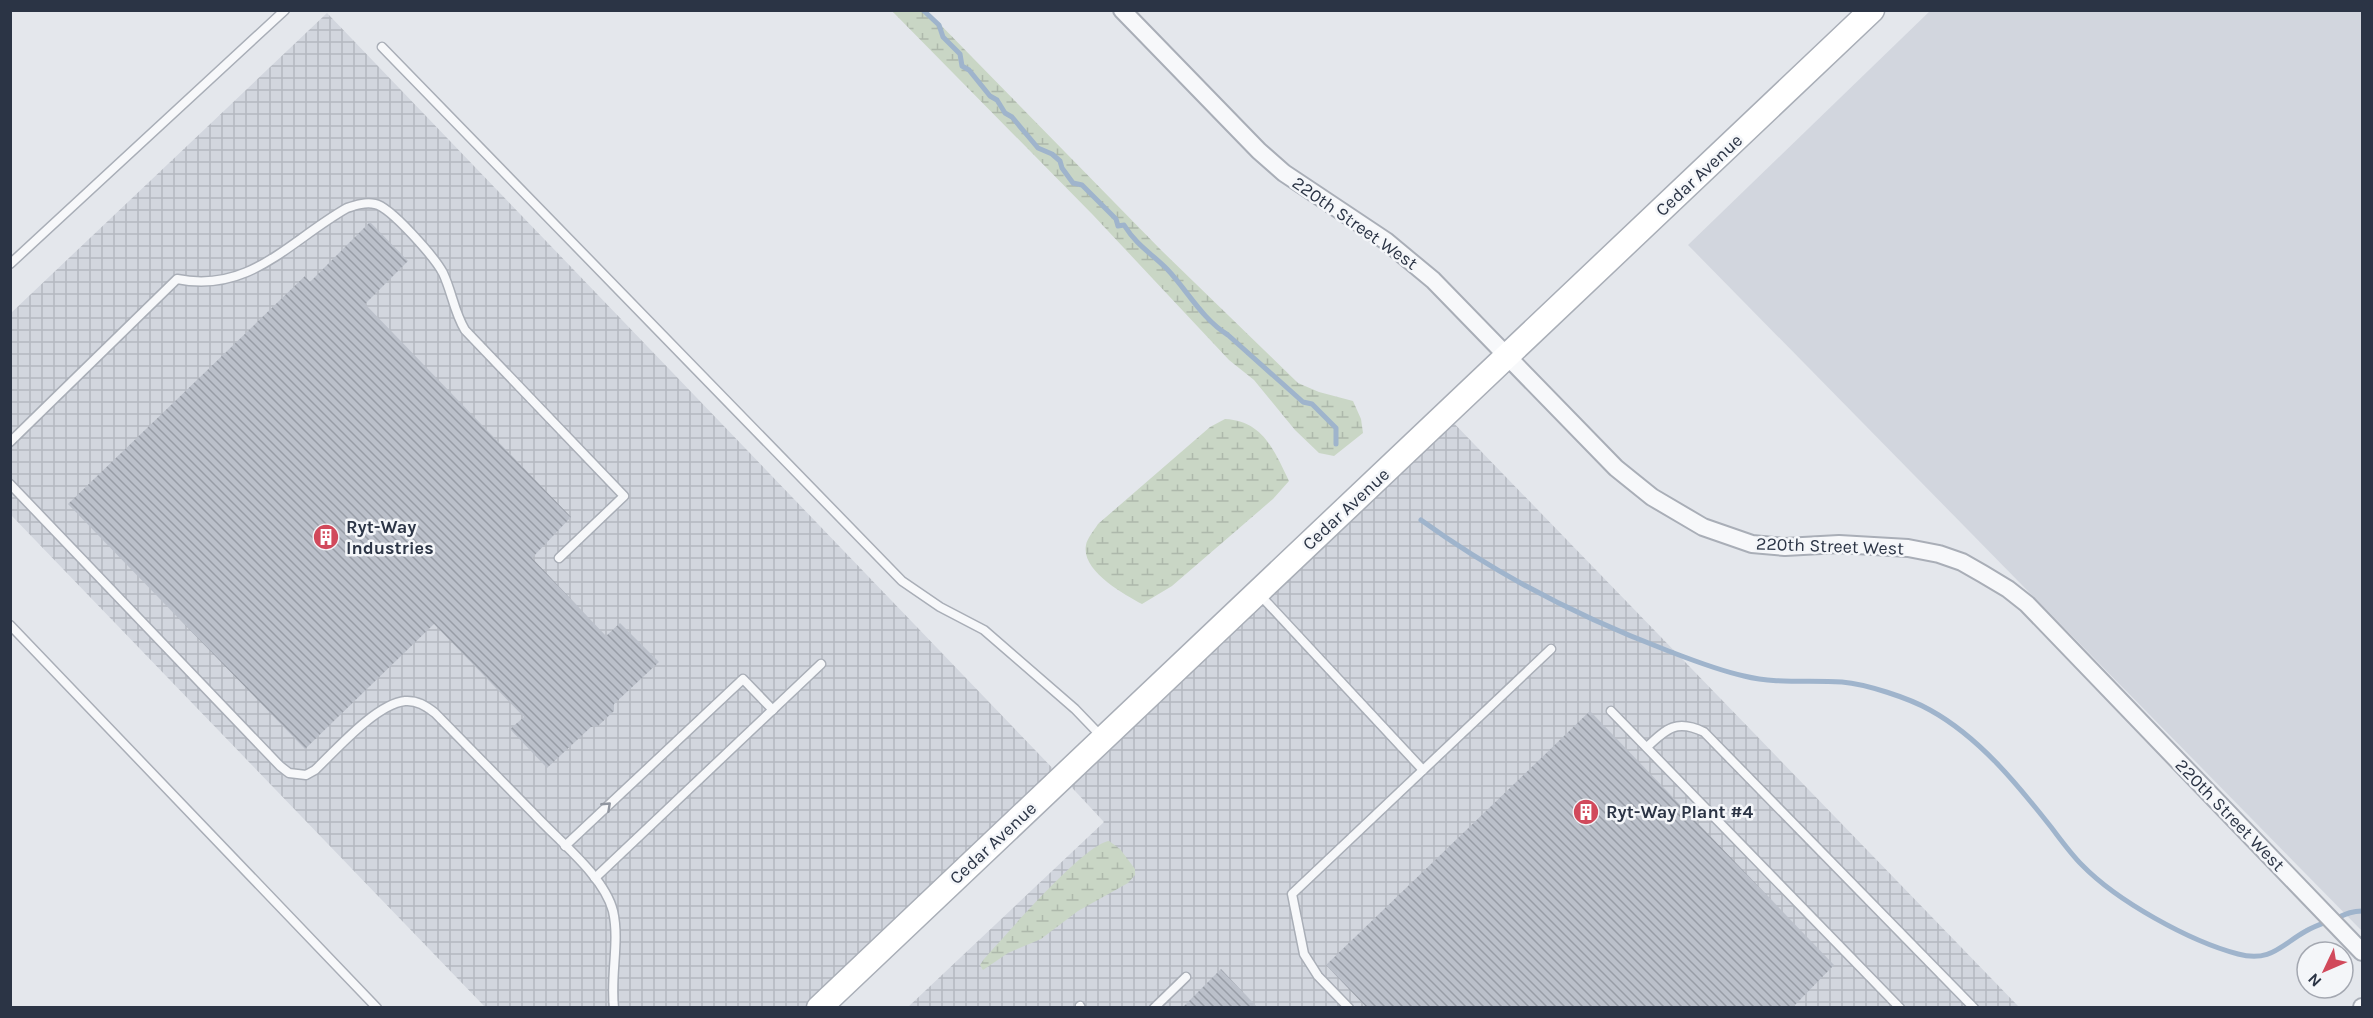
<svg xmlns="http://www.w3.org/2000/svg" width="2373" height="1018" viewBox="0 0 2373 1018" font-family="Karla,sans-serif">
	<defs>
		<pattern id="industrial-grid" width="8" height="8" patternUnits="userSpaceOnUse" patternTransform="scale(1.5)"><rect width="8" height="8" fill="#d2d6de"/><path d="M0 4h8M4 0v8" fill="none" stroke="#b4b8c0"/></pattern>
		<pattern id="wetland-marsh" width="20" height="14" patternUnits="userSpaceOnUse" patternTransform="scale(1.5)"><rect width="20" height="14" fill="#c9d6c5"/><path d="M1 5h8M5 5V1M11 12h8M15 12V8" fill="none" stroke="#adb8ab"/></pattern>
		<pattern id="building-back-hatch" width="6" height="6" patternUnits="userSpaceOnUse" patternTransform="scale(1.5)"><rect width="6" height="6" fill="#bbc0ca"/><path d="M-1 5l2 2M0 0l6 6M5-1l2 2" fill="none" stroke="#989da6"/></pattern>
	</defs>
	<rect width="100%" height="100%" fill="#e4e7ec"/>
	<polygon fill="#d2d6de" points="1931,10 2362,11 2362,931 1688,245"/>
	<polygon fill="url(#industrial-grid)" points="327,13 1061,777 1445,414 2019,1007 908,1007 1104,822 1062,777 819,1007 485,1007 11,515 11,313"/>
	<g fill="url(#wetland-marsh)">
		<polygon points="892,11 927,11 1161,250 1298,383 1319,392 1353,401 1361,419 1363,433 1334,456 1319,453 1295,430 1254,380 1229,360 1093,215"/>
		<path d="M1225,419C1263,421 1274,450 1289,481L1273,499L1172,586L1142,604C1124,594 1081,571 1086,545C1087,539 1094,530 1098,524L1210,427Z"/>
		<path d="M1109,841L1120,849L1135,869V875L1128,883L1078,911L1041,939L1008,953L983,970L980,965L984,959C1005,936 1084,844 1109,841Z"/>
	</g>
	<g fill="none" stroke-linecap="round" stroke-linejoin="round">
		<g stroke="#9fb4cc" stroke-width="5">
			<path d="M923,10L939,25L943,37L960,54L962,66L969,70L990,96L997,100L1005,113L1012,117L1038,148L1052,154L1060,161L1062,168L1073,183L1082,185L1116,219L1118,226L1124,225C1138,247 1150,252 1167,269C1187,290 1202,319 1228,335L1303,402L1312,404L1336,428V444"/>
			<path d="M1421,520C1497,575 1579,617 1666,650C1692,660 1717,670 1744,676C1776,684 1809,680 1842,682C1866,684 1909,698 1930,710C1979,737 2017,784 2051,827C2061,840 2071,854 2082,865C2117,901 2189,941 2238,954C2270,963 2281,945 2306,931C2316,925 2327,922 2337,918C2346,914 2352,911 2362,911"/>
		</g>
	</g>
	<g fill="url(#building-back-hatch)">
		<polygon points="370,222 408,261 365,304 571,517 532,558 606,636 620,623 659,662 614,704 614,711 598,726 591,727 547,768 510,729 524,717 434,624 305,749 68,504 305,276 310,282"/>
		<polygon points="1590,711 1834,965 1792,1008 1367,1008 1326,965"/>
		<polygon points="1221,969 1258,1008 1182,1008"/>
	</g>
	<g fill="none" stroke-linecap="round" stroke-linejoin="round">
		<g stroke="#a9aeb7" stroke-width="11">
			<g id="service">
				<polyline points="382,47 902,581 940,607 984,630 1075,709 1101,736"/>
				<polyline points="10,264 285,10"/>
				<path d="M10,442L177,279C250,294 290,240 347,208C356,205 365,202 375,204C391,207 435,258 443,273C452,292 454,312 465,330L624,496L559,558"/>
				<path d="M10,484L280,766L289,773L306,775L315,770C336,750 376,704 405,701C417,700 426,706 435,713C468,747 502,781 535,815C559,841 604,876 613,911C620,942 610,976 614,1008"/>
				<polyline points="1260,595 1423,770"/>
				<polyline points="10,625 377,1008"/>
				<polyline points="1611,711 1900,1008"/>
				<path d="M1647,747C1667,728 1677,719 1704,732L1974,1008"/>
				<polyline points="565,846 743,679 773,710"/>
				<polyline points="595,878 821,664"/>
				<polyline points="1080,1006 1081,1008"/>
				<polyline points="1154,1008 1186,977"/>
				<polyline points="1349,1008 1318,976 1304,954 1292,894 1551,649"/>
			</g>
		</g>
		<g stroke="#a9aeb7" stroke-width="20">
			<g id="minor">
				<polyline points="1122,10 1259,151 1284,173 1386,241 1433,280 1616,468 1652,497 1703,527 1752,544 1785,547 1839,544 1908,548 1939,554 1962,562 1983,574 2008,589 2027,604 2362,952"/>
				<polyline points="2362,1008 2362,1007"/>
			</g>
		</g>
		<g stroke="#a9aeb7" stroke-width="27">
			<polyline id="secondary" points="819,1008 1872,10"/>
		</g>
		<use href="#service" stroke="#f7f8fa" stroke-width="8"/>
		<use href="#minor" stroke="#f7f8fa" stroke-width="16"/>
		<use href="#secondary" stroke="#fff" stroke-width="24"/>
	</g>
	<defs><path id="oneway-chevron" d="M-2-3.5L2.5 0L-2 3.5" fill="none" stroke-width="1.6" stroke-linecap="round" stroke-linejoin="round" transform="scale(1.5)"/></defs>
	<use stroke="#9196a0" href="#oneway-chevron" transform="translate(607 806) rotate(-43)"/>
	<defs>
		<g id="building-disc" transform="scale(1.35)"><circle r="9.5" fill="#d1495b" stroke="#f4f6f9"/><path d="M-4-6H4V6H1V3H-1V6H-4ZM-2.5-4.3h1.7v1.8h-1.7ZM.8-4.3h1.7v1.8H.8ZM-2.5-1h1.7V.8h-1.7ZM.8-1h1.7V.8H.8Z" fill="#fff"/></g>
	</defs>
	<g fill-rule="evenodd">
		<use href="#building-disc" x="326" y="537"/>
		<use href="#building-disc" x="1586" y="812"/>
	</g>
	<g text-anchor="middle" stroke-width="5" stroke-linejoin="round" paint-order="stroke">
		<g font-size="18" fill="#2b3445" stroke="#f4f6f9">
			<text transform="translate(1699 175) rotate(-43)" y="6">Cedar Avenue</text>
			<text transform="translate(1355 223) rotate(35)" y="6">220th Street West</text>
			<text transform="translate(1346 509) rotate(-43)" y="6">Cedar Avenue</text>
			<text transform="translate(1830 546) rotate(2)" y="6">220th Street West</text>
			<text transform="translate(2230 815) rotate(46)" y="6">220th Street West</text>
			<text transform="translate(993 843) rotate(-43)" y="6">Cedar Avenue</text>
		</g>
		<g font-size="18" font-weight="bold" fill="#2b3445" stroke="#f4f6f9" text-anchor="start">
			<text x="346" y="533">Ryt-Way<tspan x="346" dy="21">Industries</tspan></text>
			<text x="1606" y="818">Ryt-Way Plant #4</text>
		</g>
	</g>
	<rect width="2373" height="1018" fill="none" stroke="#2b3445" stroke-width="24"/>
	<g transform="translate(2325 970) rotate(226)"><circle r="28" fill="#f4f6f9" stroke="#a4a8b1" stroke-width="1.5"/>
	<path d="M0-4.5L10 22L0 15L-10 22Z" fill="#d1495b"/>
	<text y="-9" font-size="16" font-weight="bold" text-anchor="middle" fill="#2b3445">N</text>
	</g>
</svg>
